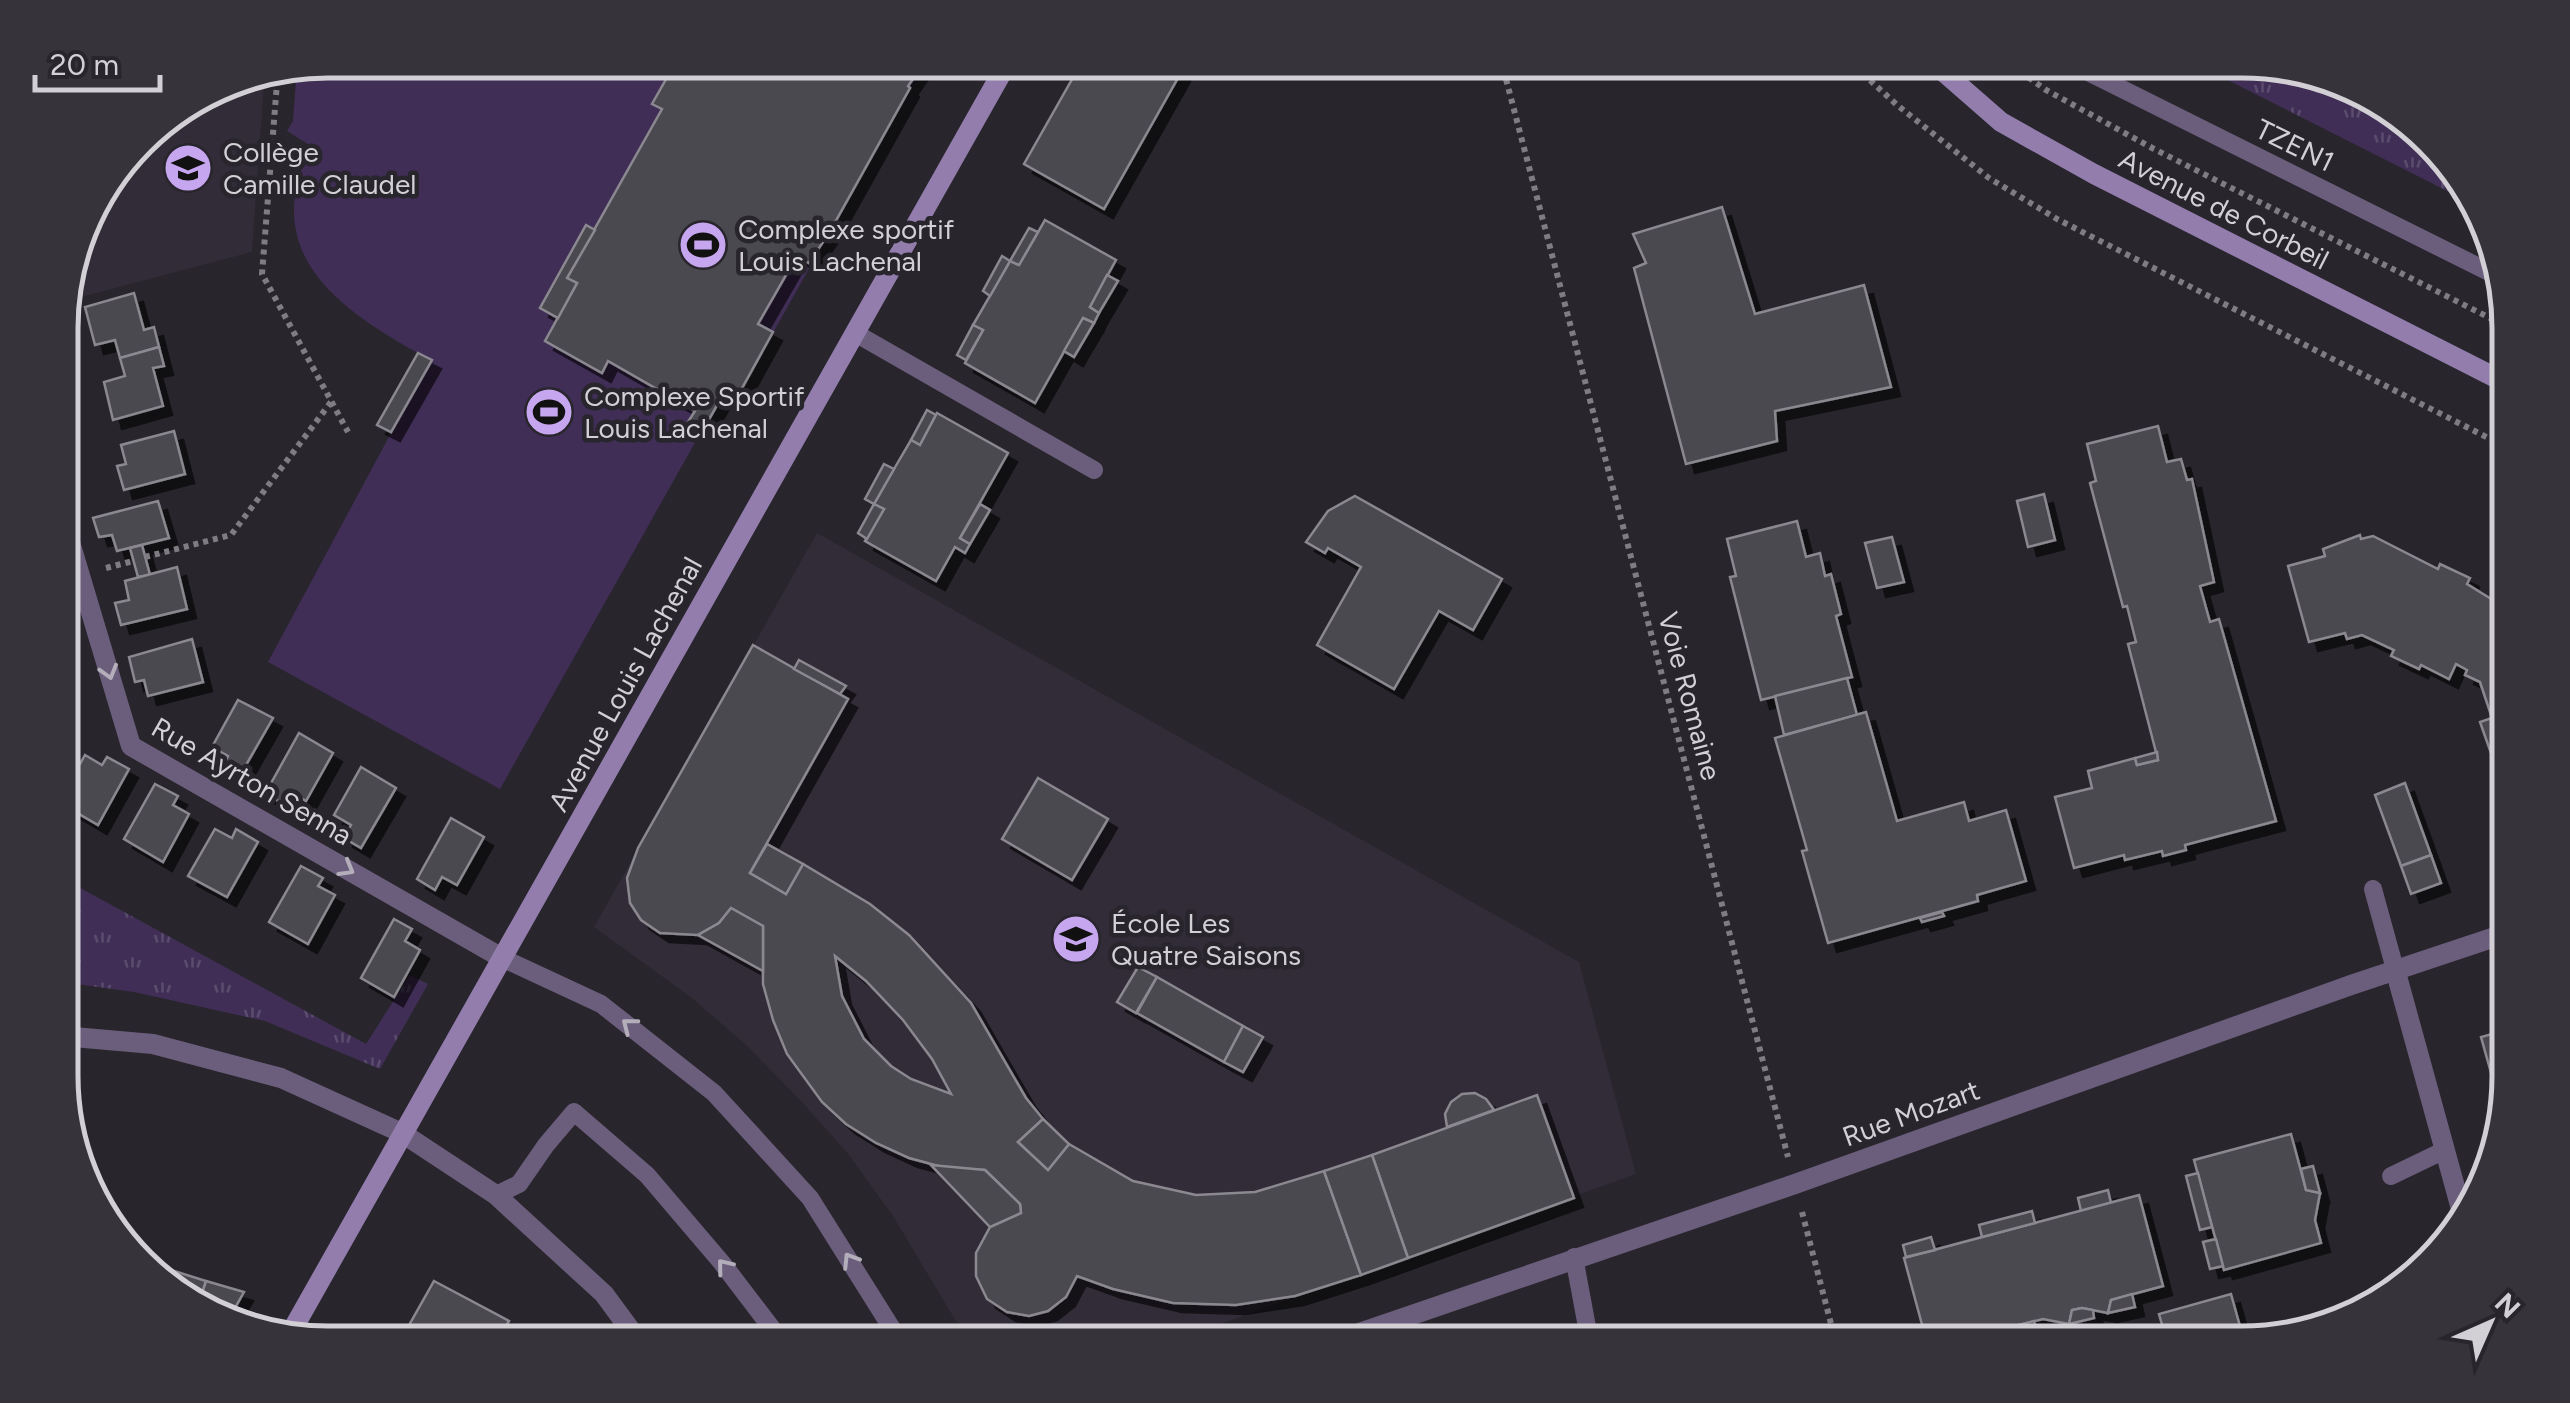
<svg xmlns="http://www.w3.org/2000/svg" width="2570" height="1403" viewBox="0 0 2570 1403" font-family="Figtree,sans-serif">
	<defs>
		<pattern id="grass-tufts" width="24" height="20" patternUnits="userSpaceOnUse" patternTransform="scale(2.5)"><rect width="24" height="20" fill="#402e56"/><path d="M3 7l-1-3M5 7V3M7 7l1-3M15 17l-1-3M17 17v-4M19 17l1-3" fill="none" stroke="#5b4b6d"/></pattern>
		<filter id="shadow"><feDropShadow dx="9" dy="9" stdDeviation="0" flood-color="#0009"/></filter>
	</defs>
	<rect width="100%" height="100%" fill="#28252c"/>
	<g fill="#312c38">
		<polygon points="265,72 252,252 62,302 87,209 151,127 225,80"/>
		<polygon points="817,533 1579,962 1636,1174 1168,1343 969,1343 893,1216 849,1155 800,1100 746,1045 692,998 594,927"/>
	</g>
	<g fill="url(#grass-tufts)">
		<polygon points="2188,60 2243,60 2362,88 2465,178 2475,205"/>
		<polygon points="62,878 366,1044 410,975 428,984 380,1069 265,1021 134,992 62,982"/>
	</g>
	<path fill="#402e56" d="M327,60H926L736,399L723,393L500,789L268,662L391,433L377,425L418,353C335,307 259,251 311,146L287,131L293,121L297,66Z"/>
	<g fill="#4a484f" stroke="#8b8890" stroke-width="2.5" fill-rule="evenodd" filter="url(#shadow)">
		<polygon points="677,60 926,60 908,86 910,88 829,233 809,263 797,256 758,324 773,332 736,399 724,393 703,430 688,422 695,411 608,361 602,373 545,341 577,283 567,278 662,109 652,104"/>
		<polygon points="1083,60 1166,60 1183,69 1104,209 1024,164"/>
		<polygon points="1722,207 1755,314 1864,285 1891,387 1775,411 1777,441 1686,464 1634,268 1646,263 1633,234"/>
		<polygon points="1045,220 1116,260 1090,307 1099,313 1094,323 1083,318 1035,403 965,363 983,330 973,325 1010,261 1019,265"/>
		<polygon points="586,225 595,230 567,278 577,283 558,318 540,308"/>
		<polygon points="1029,228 1038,232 1019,265 1010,261"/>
		<polygon points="1002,256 1010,261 990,296 983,291"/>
		<polygon points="1107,275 1118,281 1099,313 1090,307"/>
		<polygon points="134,293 144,330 154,327 159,347 120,358 115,340 95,345 85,307"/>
		<polygon points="1083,318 1094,323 1074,357 1064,351"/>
		<polygon points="973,325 983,330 966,360 957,355"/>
		<polygon points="159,347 164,366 153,368 163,406 113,420 104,382 125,376 120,358"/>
		<polygon points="418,353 432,360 391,432 377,425"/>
		<polygon points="927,410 936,415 920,445 911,440"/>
		<polygon points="937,413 1008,453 960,538 970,544 965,553 955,547 936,581 865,541 884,509 874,504 894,469 911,440 920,445"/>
		<polygon points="2158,426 2167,462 2181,459 2187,480 2192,479 2214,582 2200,586 2210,622 2219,619 2276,821 2185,845 2186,850 2163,856 2162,851 2125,860 2124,855 2074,868 2055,797 2092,788 2088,771 2135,758 2137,765 2158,760 2128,644 2136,642 2127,606 2123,607 2090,483 2096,481 2087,444"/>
		<polygon points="174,431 185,474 124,490 117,466 126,464 121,445"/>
		<polygon points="884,464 894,469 874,504 865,499"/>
		<polygon points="2044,494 2055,540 2028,547 2017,501"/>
		<polygon points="1355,496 1502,579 1473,630 1439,611 1394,689 1317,645 1361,567 1328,548 1325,553 1306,542 1328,511"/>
		<polygon points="158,501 169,538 117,551 112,535 99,537 93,518"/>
		<polygon points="874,504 884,509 867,539 858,533"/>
		<polygon points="980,504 990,510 970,544 960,538"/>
		<polygon points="1797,521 1806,557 1820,553 1825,576 1831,574 1841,614 1836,616 1852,677 1761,700 1730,577 1736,576 1727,539"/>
		<polygon points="2360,535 2361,539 2373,536 2438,569 2440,564 2470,578 2467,584 2509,610 2509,804 2480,722 2492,718 2480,682 2465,675 2467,670 2456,664 2449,679 2421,665 2419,669 2391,656 2394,650 2362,635 2347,639 2345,633 2309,642 2288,566 2325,556 2323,549"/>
		<polygon points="1892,537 1904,582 1877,588 1865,543"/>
		<polygon points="142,545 150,575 138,577 130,548"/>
		<polygon points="177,567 187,609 121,625 115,603 129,600 125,581"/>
		<polygon points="192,639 203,682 148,696 144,680 135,682 129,657"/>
		<path d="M753,645L848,699L750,873L786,894L803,864L870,904L909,935L971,1003L1026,1098L1043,1119L1018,1142L1048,1170L1069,1144L1133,1181L1196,1195L1255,1192L1324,1171L1361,1275L1295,1296L1236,1305L1173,1303L1113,1289L1077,1276L1066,1297L1048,1311L1029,1316L1007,1312L987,1299L976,1276V1253L990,1227L1021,1213L1020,1204L985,1170L946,1168L909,1158L876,1143L846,1124L822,1102L787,1054L773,1020L763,984V926L731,908L719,923L698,935L660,933L641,920L630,903L627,878L638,848ZM835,956L866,981L903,1020L932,1059L951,1094L911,1079L891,1066L864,1039L842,996Z"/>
		<polygon points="799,660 846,686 840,694 794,669"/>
		<polygon points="1847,678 1857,715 1784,735 1775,696"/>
		<polygon points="238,700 273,718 238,779 221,769 228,756 212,747"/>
		<polygon points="1866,712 1897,821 1964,802 1969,821 2006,810 2026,881 1977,895 1978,901 1828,943 1802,851 1807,850 1775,738"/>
		<polygon points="299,733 333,753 306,801 291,792 284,804 265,794"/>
		<polygon points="2157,752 2158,760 2137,765 2135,758"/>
		<polygon points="85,755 102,765 107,757 129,769 98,825 62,804 62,796"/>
		<polygon points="361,767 396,788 361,848 344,838 351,825 334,815"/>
		<polygon points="2497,770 2504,789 2499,790 2492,771"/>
		<polygon points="1038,778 1108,819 1072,880 1002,839"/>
		<polygon points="2405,783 2431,855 2401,866 2375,795"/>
		<polygon points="155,784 178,796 173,805 189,814 163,862 124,839"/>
		<polygon points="451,818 484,837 457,885 442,877 435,890 417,879"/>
		<polygon points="215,829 232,838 236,829 258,842 227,897 188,876"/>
		<polygon points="767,844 803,864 786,894 750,873"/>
		<polygon points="2431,855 2441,883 2411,894 2401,866"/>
		<polygon points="301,866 323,878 318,886 335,895 308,944 269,922"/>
		<polygon points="731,908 763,926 763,971 698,935 719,923"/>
		<polygon points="1942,912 1944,916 1922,922 1920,918"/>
		<polygon points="394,919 412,929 405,941 420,950 394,997 361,978"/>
		<polygon points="1138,967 1157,977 1136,1013 1117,1002"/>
		<polygon points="1157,977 1243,1026 1224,1062 1137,1013"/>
		<polygon points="1243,1026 1263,1037 1243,1072 1224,1062"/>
		<polygon points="2510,1029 2510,1076 2502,1112 2481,1037"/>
		<polygon points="1475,1093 1486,1099 1494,1110 1447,1127 1445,1114 1451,1102 1462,1094"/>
		<polygon points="1537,1095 1574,1198 1408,1258 1372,1155"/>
		<polygon points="1043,1119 1069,1144 1048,1170 1018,1142"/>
		<polygon points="2291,1134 2306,1190 2320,1193 2315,1220 2321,1243 2224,1270 2194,1160"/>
		<polygon points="1372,1155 1408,1258 1361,1275 1324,1171"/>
		<polygon points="931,1165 985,1170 1020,1204 1021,1213 990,1227"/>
		<polygon points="2313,1166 2320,1193 2306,1190 2301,1169"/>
		<polygon points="2198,1173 2212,1227 2200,1230 2186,1176"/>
		<polygon points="2108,1190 2111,1203 2081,1211 2078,1198"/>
		<polygon points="2139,1195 2163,1286 2111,1300 2108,1313 2082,1308 2072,1310 2069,1324 2043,1319 2015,1326 2011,1340 1985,1334 1955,1343 1927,1343 1904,1258"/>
		<polygon points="2032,1211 2035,1223 1982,1237 1979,1225"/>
		<polygon points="1931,1237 1935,1250 1906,1257 1903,1245"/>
		<polygon points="2216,1239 2223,1266 2210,1269 2203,1242"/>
		<polygon points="149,1263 206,1281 198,1306"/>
		<polygon points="206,1281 244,1292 228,1320 208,1315 198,1306"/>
		<polygon points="434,1281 509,1321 496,1343 399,1343"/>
		<polygon points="2132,1294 2135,1307 2108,1313 2111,1300"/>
		<polygon points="2231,1294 2241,1330 2194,1342 2167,1342 2159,1314"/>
		<polygon points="2082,1308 2093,1310 2094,1318 2069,1324 2072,1310"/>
		<polygon points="2034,1321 2037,1334 2011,1340 2015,1326"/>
	</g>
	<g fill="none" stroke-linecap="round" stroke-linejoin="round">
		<g stroke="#7f7d83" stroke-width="6" stroke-dasharray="5 5" stroke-linecap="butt">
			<polyline points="1501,60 1788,1157"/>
			<polyline points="1848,60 1897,105 1989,178 2057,219 2508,448"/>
			<polyline points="2004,60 2046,90 2154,149 2508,327"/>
			<polyline points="278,70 262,274 348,432"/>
			<polyline points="145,557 231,535 331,402"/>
			<polyline points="106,568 133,561"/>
			<polyline points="1802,1212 1836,1343"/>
		</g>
		<g stroke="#6b5e7c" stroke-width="18">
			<polyline points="2064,60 2503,279"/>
			<polyline points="855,333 1094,470"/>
			<polyline points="2373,889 2395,969"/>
			<polyline points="502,958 601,1004 714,1093 810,1198 901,1343"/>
			<polyline points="2391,1176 2445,1150"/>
			<polyline points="496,1195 519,1184 546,1145 574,1112 647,1175 722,1263 783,1343"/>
			<polyline points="1574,1257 1590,1343"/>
		</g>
		<g stroke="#6b5e7c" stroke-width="20">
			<polyline points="61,512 131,746 502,958"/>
			<polyline points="2395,969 2463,1216"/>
			<polyline points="62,1036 153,1044 281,1078 402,1133 496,1195 604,1294 640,1343"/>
			<polyline points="1330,1343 1795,1184 2351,985 2510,932"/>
		</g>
		<g stroke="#927dad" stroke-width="20">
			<polyline points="1930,60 2001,122 2094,174 2508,384"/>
			<polyline points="290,1334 1009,60"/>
		</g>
	</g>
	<defs><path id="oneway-chevron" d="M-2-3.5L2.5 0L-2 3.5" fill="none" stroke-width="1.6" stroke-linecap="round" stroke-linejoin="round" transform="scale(2.5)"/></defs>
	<g stroke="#b3aeba">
		<use href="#oneway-chevron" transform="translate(109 672) rotate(74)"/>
		<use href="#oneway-chevron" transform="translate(347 869) rotate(30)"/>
		<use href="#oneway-chevron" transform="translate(629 1025) rotate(-142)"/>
		<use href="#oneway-chevron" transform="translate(850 1260) rotate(-122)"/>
		<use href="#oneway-chevron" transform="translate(724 1266) rotate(-129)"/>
	</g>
	<defs>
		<g id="school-disc" transform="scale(2.5)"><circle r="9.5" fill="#c7a6f0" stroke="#28252c"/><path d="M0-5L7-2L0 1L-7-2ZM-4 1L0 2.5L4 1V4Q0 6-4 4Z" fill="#111"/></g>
		<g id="stadium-disc" transform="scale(2.5)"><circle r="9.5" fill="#c7a6f0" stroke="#28252c"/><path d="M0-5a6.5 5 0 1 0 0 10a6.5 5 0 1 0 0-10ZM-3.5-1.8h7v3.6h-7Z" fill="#111"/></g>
	</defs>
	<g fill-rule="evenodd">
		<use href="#school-disc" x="188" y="168"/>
		<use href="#stadium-disc" x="703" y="245"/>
		<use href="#stadium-disc" x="549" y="412"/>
		<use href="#school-disc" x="1076" y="939"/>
	</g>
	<g text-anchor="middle" stroke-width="9" stroke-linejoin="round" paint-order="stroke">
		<g font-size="28" fill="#d2d0d5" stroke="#28252c">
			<text transform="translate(2295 145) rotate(26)" y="10">TZEN1</text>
			<text transform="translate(2224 209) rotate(27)" y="10">Avenue de Corbeil</text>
			<text transform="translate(625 684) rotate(-61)" y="10">Avenue Louis Lachenal</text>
			<text transform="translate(1690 696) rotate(75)" y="10">Voie Romaine</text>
			<text transform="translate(252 781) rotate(30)" y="10">Rue Ayrton Senna</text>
			<text transform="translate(1911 1113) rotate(-20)" y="10">Rue Mozart</text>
		</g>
		<g font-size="28" fill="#d2d0d5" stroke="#28252c" text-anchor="start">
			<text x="223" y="162">Collège<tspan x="223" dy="32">Camille Claudel</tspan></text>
			<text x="738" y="239">Complexe sportif<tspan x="738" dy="32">Louis Lachenal</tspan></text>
			<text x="584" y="406">Complexe Sportif<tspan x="584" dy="32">Louis Lachenal</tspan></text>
			<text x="1111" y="933">École Les<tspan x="1111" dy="32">Quatre Saisons</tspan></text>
		</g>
	</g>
	<path d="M0 0H2570V1403H0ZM328 78H2242A250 250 0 0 1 2492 328V1076A250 250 0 0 1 2242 1326H328A250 250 0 0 1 78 1076V328A250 250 0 0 1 328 78Z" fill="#36333a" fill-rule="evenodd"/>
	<path fill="none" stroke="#d2d0d5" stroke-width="5" d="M328 78H2242A250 250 0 0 1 2492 328V1076A250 250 0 0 1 2242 1326H328A250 250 0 0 1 78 1076V328A250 250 0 0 1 328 78Z"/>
	<g transform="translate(2490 1323) rotate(45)" stroke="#28252c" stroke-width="8" paint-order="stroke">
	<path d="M0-8L18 38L0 25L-18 38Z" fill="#d2d0d5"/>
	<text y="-15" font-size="28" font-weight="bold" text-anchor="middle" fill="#d2d0d5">N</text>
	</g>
	<path d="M35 75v15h125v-15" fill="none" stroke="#d2d0d5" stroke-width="5"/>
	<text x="50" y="75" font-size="30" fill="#d2d0d5" stroke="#28252c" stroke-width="8" paint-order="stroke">20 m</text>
</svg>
